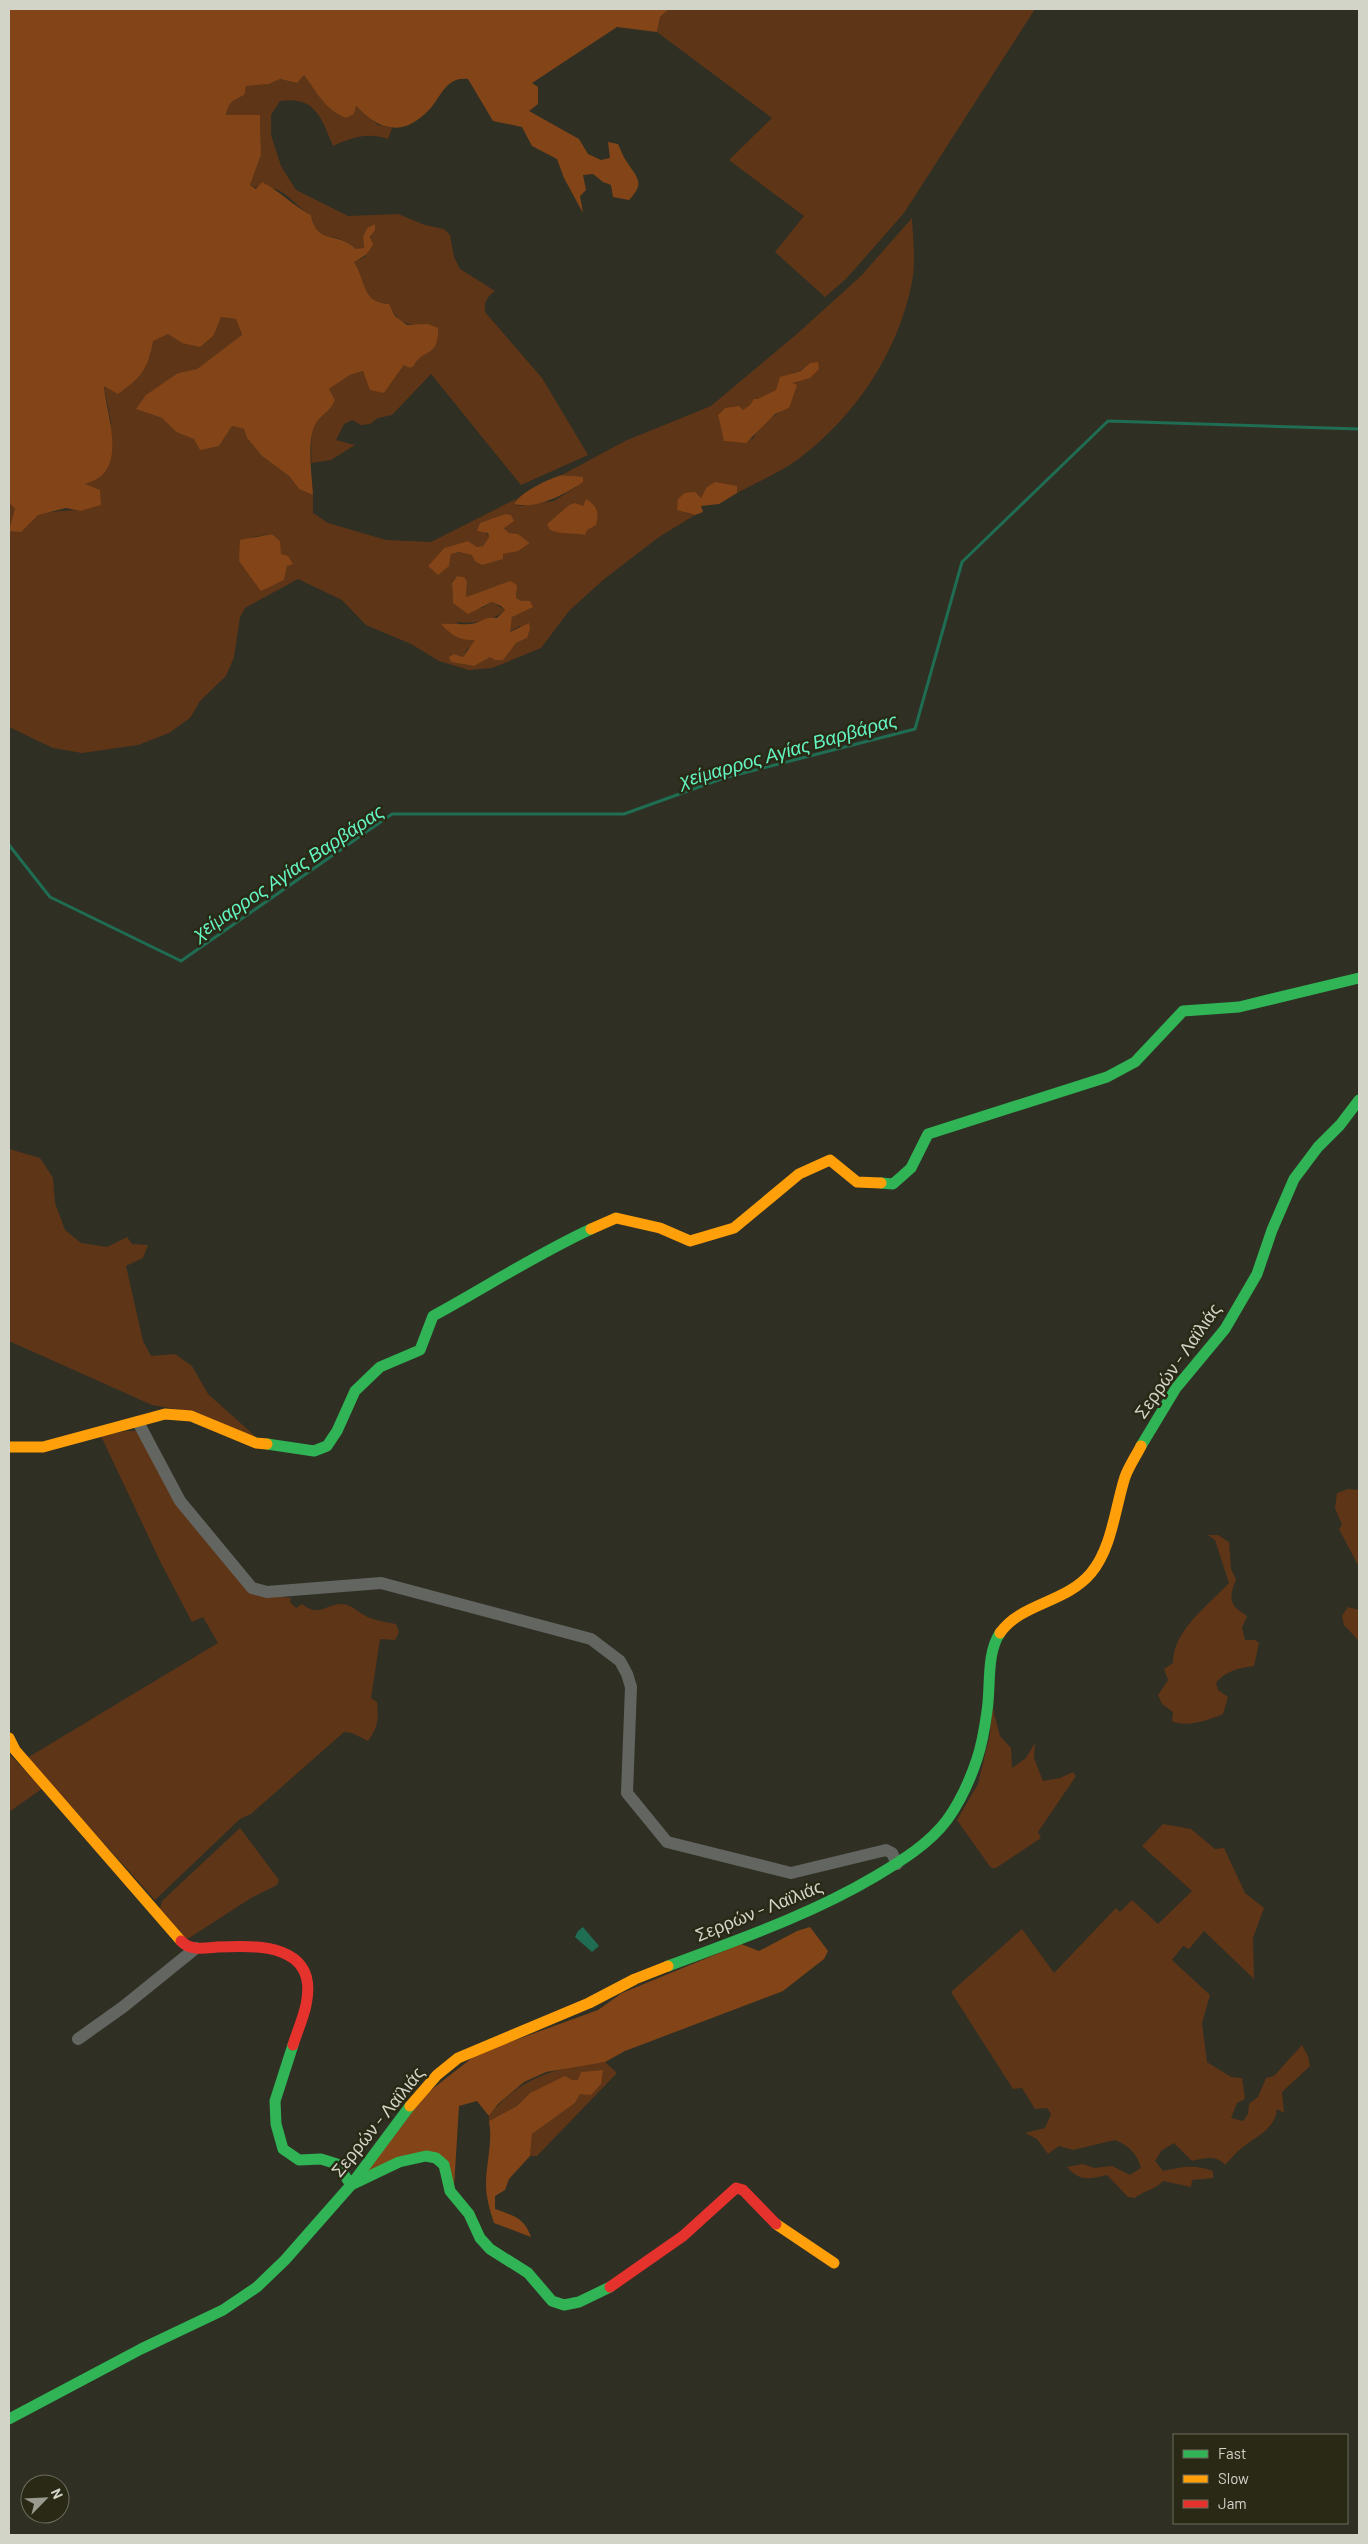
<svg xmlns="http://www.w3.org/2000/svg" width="1368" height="2544" viewBox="0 0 1368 2544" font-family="Barlow,sans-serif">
	<rect width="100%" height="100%" fill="#2f2f24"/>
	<g fill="#5f3517" fill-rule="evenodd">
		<polygon points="669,9 1035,9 904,213 846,279 825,297 775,252 804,216 729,160 772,118 657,32 660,17"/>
		<path d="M304,74C316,91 325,110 346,118L354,114L355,106L378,125L392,128L388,139C369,132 351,137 333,146C321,117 315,96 280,101L271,115V135L281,166L296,190L348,216L398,214L425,225L444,229L450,235L454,257L460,269L495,291C487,297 484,302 485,312L542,378L588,455L521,485L431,374L392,415L378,418L370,424L361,425L352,420L344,424L336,440L355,445L331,460L311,463C312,452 310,437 314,427C318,416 332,411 335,400L329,389L350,375L363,371L366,378L384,393L405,364L410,368L414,366L417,360V325C402,325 395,317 389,304C361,302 367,282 354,262L365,257L375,224L367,228L363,237L364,249H356C338,230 316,245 311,215C298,208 289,195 278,190C270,186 259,190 250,185L261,155L260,115L226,116L228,107L246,86L269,84L280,79L297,83Z"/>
		<path d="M912,218C913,239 916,261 912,282C898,353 855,417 797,460C779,473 757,482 737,493V486L706,488L701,498L698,497L685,513L695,515L659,537L603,580L569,611L541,648L492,668L469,670L439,661L411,644L366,625L342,600L298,579L245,608L240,617L234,657L226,676L200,701L190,718L169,733L138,745L82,753L53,748L9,727V502C30,523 56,507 80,511L85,484L111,423L104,386L150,357L152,341L168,333L182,343L214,335L221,317L236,319L242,336L197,369L178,373L137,409L162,418L176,432L219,446L232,426L244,429L247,438L262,456L289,476L299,489L313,495V513L328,523L386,540L431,542L516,499L514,504L520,506L554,501L576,487L569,475H562L625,441L711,406L798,333L861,276ZM810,363L791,383L789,408C774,414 760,424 753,439L724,440L718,415L725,408L743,410L776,390L792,373L801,371ZM587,499L585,535L547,524L569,505L583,506ZM493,519L514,521L504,527L509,533L518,534L530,543C502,561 480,547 451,554L449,566H428L444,548L468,541L477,547L483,546L489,537L480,523ZM272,534L280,541V554L293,564L287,565L284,580L269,586L248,571L239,561L253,537ZM457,576L464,577L467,581L466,597L496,586L517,590L516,598L522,601L518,612L512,617L509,632L520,626L527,638L516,643L508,651L491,656L474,666L451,662L454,654L463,657L467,649L474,644L475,639L456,622C472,624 492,622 505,610L492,602L482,608L453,603L452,582Z"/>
		<polygon points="9,1149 40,1158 53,1178 55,1203 65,1230 81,1243 107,1247 127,1237 132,1244 148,1245 143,1258 126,1266 143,1341 151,1356 175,1354 192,1366 208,1394 255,1436 181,1410 152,1405 9,1341"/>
		<path d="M126,1431H136L153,1459L258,1594L291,1598L290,1602L296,1608L302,1604C320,1618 325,1604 342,1604C354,1605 359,1614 370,1618C378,1621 387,1622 396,1624L399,1632L395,1640L380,1639L371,1698L377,1702C379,1718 378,1728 368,1741L352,1733L344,1732L251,1814L240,1819L155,1900L27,1758L218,1643L203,1617L192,1622L161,1563L101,1436Z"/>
		<polygon points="1348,1489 1359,1490 1359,1567 1339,1529 1342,1525 1335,1508 1337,1493"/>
		<path d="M1208,1535H1218L1229,1542L1231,1569L1236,1579C1229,1599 1228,1604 1247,1616L1242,1628L1245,1640H1255L1259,1643L1254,1666C1239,1668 1225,1671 1216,1683L1218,1690L1228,1697L1223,1714C1209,1720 1186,1728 1172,1721L1173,1712L1162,1704L1158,1695L1168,1680L1164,1669L1173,1663C1173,1630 1208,1606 1229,1583L1215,1540Z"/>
		<polygon points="1348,1607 1359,1610 1359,1641 1344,1625 1342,1616"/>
		<polygon points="992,1706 1000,1736 1011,1748 1012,1768 1026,1758 1035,1743 1034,1758 1043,1781 1060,1778 1073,1772 1076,1776 1038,1832 1041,1838 996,1868 991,1868 957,1820 978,1784 990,1734"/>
		<polygon points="9,1754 43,1788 9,1812"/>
		<path d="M1163,1824L1191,1829L1215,1849L1224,1848L1245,1893L1264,1908L1253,1938L1254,1979L1204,1931L1189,1949L1183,1946L1172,1960L1210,1995L1202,2023L1207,2062L1231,2077L1242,2078L1245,2099L1237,2103L1231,2118L1243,2121L1248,2114L1249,2104L1258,2097L1266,2078L1274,2076L1302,2045L1308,2056L1310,2066L1282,2092L1284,2113L1277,2109C1275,2129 1257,2136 1243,2147C1236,2152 1231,2159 1225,2165C1216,2155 1205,2158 1192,2161L1174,2143L1161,2151L1155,2161L1163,2171C1184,2167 1192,2164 1213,2171V2178L1192,2180L1191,2187L1163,2181C1155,2190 1144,2190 1135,2198L1128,2197L1107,2175C1090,2179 1080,2182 1067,2167L1083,2164L1094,2168L1112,2166L1130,2175L1141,2168C1137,2153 1129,2146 1115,2140L1073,2150L1059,2146L1048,2154L1037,2139L1025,2133L1045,2128L1051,2114L1047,2108L1035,2109L1022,2088L1013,2089L951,1992L1022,1929L1054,1973L1116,1908L1120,1912L1132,1900L1158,1924L1192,1891L1142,1846Z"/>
		<polygon points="240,1828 279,1880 277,1885 251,1898 186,1940 160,1908 162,1901"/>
		<path d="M605,2062L617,2073L537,2156H530L532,2134L575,2103L580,2094L600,2078L602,2071L581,2072L579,2080H572L565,2077L530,2093L517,2106L489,2121V2116C518,2078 559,2066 605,2062Z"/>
	</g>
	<g fill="#834517">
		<path d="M9,9H669L660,17L657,32L617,27L532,83L538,87V104L529,111L579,139L588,154L601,160L610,158L608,142L618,144C621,150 623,157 627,162C638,179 645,183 629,200L613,197L611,185L603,182L593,174L583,175L586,190L580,196L583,213L564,178L557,159L532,146L522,127L493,121L468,79C446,76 441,97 429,110C402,138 379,130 356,106L354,114L346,118C324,109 317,92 304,75L297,83L280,79L269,84L246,86L244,95C233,100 228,103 226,115H260L261,155L250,185L256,189L262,182C280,191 293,206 311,215C316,245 338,231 356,249L364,248L363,237L367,228L375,224V230L370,237L373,244C368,254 364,257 354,262C367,282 361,302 389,304L395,316L407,325L428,324L438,328C439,359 421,348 414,366L410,368L404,365L384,393L370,390L363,371L350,375L329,389L335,400C332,411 318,416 314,427C307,445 312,476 313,495L299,489L289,476L262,456L247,438L244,429L232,426L219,446L200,450L194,439L176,432L162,418L136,409L146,395L165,382L178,373L197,369L242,335L236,319L221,317L214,335L200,347L182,343L168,334L153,341C148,370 141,377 118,394L104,386C106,413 124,457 100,477C96,480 90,482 85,484L100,490L101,505L80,511L66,508L38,515L21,532L9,531L15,509L9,502Z"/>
		<polygon points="818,362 819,369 810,378 792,383 797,385 789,408 775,414 746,443 724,441 718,415 725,408 739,406 743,410 750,405 754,399 758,399 776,390 780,377 801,371 810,363"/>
		<path d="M562,475L583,477V482C565,494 537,510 514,504C519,493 550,478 562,475Z"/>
		<polygon points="715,482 737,486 737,493 719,504 701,506 703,512 695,515 677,510 678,499 685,493 695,492 701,498 706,488"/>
		<path d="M586,499C598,507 599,512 596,525L587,530L585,535C573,532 562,535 550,530L547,524L569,505L575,503L583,506Z"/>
		<polygon points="505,514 511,515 514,521 504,528 509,533 518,534 530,543 518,551 503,554 503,559 482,565 475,561 472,555 459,552 451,554 449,566 438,575 428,566 444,548 468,541 477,547 483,546 489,537 488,533 477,531 480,523"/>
		<polygon points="272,534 280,541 281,554 288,556 293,564 287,566 284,580 261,591 239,561 240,540"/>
		<path d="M457,576L464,577L467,581L466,597L510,581L517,585L516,598L522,601H530L533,607L512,617L510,632L529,623L530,628L527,638L516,643L503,660H495L490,657L474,666L451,662L449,657L454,654L463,657L475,640C460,641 451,635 441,624C451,623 460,625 470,624C482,623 483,616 497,618L505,610L501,606L492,602L468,614L453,603L452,583Z"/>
		<polygon points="810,1927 828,1951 824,1959 783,1991 625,2051 605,2062 546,2072 524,2082 498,2104 489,2116 477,2101 459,2106 454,2187 441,2155 365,2174 426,2094 477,2054 598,2010 622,1993 741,1944 759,1951 797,1931"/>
		<path d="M603,2070L601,2084L591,2095L580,2094L575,2103L532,2134L530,2156L509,2179L505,2190L495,2196V2209C514,2216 524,2217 531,2237L494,2223C490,2210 486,2198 486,2184C486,2163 493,2142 489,2121L517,2106L530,2093L565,2076L572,2080H578L581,2072Z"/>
	</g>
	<polygon fill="#1f6d52" points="583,1927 599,1946 592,1952 575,1937 578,1931"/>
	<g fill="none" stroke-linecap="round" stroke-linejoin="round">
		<polyline stroke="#1f6d52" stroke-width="3" points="9,845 50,897 181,961 392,814 624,814 724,778 915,729 962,562 1108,421 1359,429"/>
		<g stroke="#636560" stroke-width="12">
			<polyline points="138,1422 180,1501 252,1588 267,1592 381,1583 591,1639 620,1661 627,1674 631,1687 627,1793 667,1842 791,1873 886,1850 892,1853 897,1864"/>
			<polyline points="78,2039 123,2007 196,1948"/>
		</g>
		<g stroke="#30b455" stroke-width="11">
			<polyline points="881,1183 893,1184 911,1168 928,1134 1107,1077 1135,1062 1183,1011 1239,1007 1359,978"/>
			<path d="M267,1444L314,1451L327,1446L337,1431L355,1391L380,1367L420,1350L433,1316C486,1287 537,1254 591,1229"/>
			<polyline points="1141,1446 1176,1388 1225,1329 1257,1274 1272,1230 1294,1179 1318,1147 1340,1125 1359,1100"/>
			<path d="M668,1966C740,1939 810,1915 876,1876C901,1861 929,1844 947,1820C960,1802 970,1780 977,1759C982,1744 985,1726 987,1711C991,1686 986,1654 1000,1633"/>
			<polyline points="293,2045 275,2101 276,2124 283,2149 299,2160 321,2159 337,2164 351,2185 399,2162 426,2156 436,2158 444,2165 450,2191 469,2214 480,2238 490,2249 528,2273 552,2301 564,2305 579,2302 610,2287"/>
			<polyline points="9,2419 141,2349 223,2310 257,2287 285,2260 351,2185 410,2106"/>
		</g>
		<g stroke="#ff9f0a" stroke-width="11">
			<polyline points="591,1229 616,1218 660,1228 690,1241 734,1228 799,1174 830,1160 857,1182 881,1183"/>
			<polyline points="9,1447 43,1447 165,1414 191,1416 256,1443 267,1444"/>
			<path d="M1000,1633C1021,1603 1066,1603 1091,1573C1112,1548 1115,1508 1125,1477C1129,1466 1136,1456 1141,1446"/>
			<polyline points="9,1738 15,1750 181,1941"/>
			<polyline points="410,2106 437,2075 458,2058 589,2003 635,1979 668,1966"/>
			<polyline points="776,2224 834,2263"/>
		</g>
		<g stroke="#e5322d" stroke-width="11">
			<path d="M181,1941C190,1951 205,1948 217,1947C259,1945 319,1944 306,2005C303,2019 297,2032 293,2045"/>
			<polyline points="610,2287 683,2236 736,2188 743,2190 776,2224"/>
		</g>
	</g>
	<g text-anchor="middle" stroke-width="5" stroke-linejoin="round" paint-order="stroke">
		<g font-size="18" fill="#d3d4c8" stroke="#292916">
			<text transform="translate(1178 1361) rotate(-55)" y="6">Σερρών - Λαϊλιάς</text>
			<text transform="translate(759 1911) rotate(-22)" y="6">Σερρών - Λαϊλιάς</text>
			<text transform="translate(378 2122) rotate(-51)" y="6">Σερρών - Λαϊλιάς</text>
		</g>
		<g font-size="19" font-style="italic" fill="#64f4c1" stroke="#292916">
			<text transform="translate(788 750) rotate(-16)" y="7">χείμαρρος Αγίας Βαρβάρας</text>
			<text transform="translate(288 872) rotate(-34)" y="7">χείμαρρος Αγίας Βαρβάρας</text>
		</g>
	</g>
	<rect width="1368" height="2544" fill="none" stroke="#d3d4c8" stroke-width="20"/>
	<rect x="1173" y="2434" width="175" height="90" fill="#292916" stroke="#6d6d5d"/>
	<rect x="1183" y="2450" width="25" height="8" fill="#30b455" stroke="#6d6d5d"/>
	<text x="1218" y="2459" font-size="15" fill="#d3d4c8">Fast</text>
	<rect x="1183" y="2475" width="25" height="8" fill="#ff9f0a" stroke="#6d6d5d"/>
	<text x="1218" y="2484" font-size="15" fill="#d3d4c8">Slow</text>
	<rect x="1183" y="2500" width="25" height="8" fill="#e5322d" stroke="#6d6d5d"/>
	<text x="1218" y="2509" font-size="15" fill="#d3d4c8">Jam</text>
	<g transform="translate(45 2499) rotate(66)"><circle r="24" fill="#292916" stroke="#6d6d5d"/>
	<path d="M0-4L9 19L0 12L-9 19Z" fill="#9a9a8f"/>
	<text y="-8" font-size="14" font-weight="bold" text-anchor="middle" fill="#d3d4c8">N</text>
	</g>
</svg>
